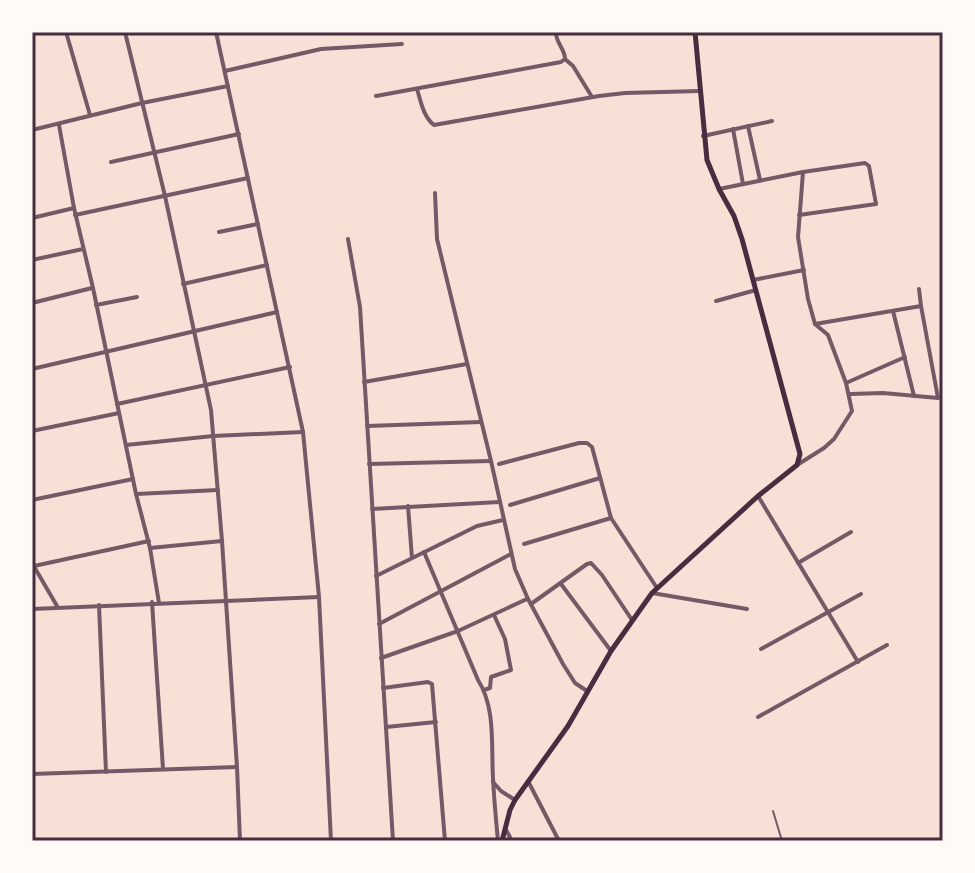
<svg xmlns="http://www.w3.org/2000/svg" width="975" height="873" viewBox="0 0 975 873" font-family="'Fira Sans Condensed',sans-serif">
	<rect width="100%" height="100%" fill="#f7e1d7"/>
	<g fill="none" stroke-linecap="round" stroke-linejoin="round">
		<polyline stroke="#755966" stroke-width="2" points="773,811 782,841"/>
		<g stroke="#755966" stroke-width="4">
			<polyline points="66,32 90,115"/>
			<polyline points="125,32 165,196 211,410 222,541 237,767 240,841"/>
			<polyline points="216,32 303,432 319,597 331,841"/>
			<polyline points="565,59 573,66 592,97"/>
			<polyline points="225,71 321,49 402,44"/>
			<path d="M417,89C421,102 423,116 434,125L599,96L625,93L700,91"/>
			<path d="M376,96L561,62L565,59C565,49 556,43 556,33L560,32"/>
			<polyline points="59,125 74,208 93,288 136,494 150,548 159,603"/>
			<polyline points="748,126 760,180"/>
			<polyline points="733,129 743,184"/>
			<polyline points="32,130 142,103 228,86"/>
			<polyline points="703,136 772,121"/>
			<polyline points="111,162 239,134"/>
			<polyline points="719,189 803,172 865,163 869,166 876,204 799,215"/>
			<polyline points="435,193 437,239 491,461 515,569 528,599 563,664 575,683 587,691"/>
			<polyline points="75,215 248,178"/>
			<polyline points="32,218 74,208"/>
			<polyline points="219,232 258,224"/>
			<polyline points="348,239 360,307 393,841"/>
			<polyline points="32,260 83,249"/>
			<polyline points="753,280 804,270"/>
			<polyline points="183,284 267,265"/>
			<polyline points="919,289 921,306"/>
			<polyline points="716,301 756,290"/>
			<polyline points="32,303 92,288"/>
			<polyline points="96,305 137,297"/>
			<polyline points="893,311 914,396"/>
			<polyline points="815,324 921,306 938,398 883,393 850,394"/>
			<polyline points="32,369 277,312"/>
			<polyline points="364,382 467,364"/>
			<polyline points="846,383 905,357"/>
			<polyline points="117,404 290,367"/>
			<polyline points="367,426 481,422"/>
			<polyline points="32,431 119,413"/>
			<polyline points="126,445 213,436 303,432"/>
			<polyline points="369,464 491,461"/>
			<polyline points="499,464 579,443 587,443 592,447 611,518 657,588"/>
			<polyline points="797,465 824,448 834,439 852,411 846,383 828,335 815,324 808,299 798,237 803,172"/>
			<polyline points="136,494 218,490"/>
			<polyline points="758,496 858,662"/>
			<polyline points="32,500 133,479"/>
			<polyline points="510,505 600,478"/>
			<polyline points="408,506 412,558"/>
			<polyline points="372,509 499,502"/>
			<polyline points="524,544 611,518"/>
			<polyline points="150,548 222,541"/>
			<path d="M424,552L478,680C496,708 491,746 493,778C494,799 496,820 498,841"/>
			<polyline points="32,563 57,606"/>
			<polyline points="798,563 851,532"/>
			<polyline points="34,566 149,541"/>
			<polyline points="376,576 477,526 503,520"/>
			<polyline points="561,584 611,651"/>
			<polyline points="652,593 747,609"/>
			<polyline points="152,602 163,769"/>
			<polyline points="531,604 587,564 591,563 602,575 632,620"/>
			<polyline points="99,605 106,772"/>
			<polyline points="32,609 319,597"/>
			<polyline points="379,624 511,554"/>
			<polyline points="761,649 861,594"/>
			<polyline points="381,658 458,631 527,599"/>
			<polyline points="383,688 428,682 432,684 445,841"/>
			<polyline points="484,690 490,688 491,677 511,670 505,639 494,615"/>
			<polyline points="758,717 887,645"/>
			<polyline points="386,727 436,722"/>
			<polyline points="32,774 237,767"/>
			<polyline points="528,781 559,841"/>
			<polyline points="493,782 501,791 515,800"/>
			<polyline points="505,828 512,841"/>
		</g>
		<polyline stroke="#4a2c40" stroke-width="5" points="502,841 510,810 515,800 568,726 611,651 652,593 758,496 797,465 800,454 742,239 734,216 719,189 707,160 695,32"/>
	</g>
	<rect width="975" height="873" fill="none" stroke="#fffaf5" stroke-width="68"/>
	<rect x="34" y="34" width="907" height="805" fill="none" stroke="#4a2c40" stroke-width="3"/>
</svg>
